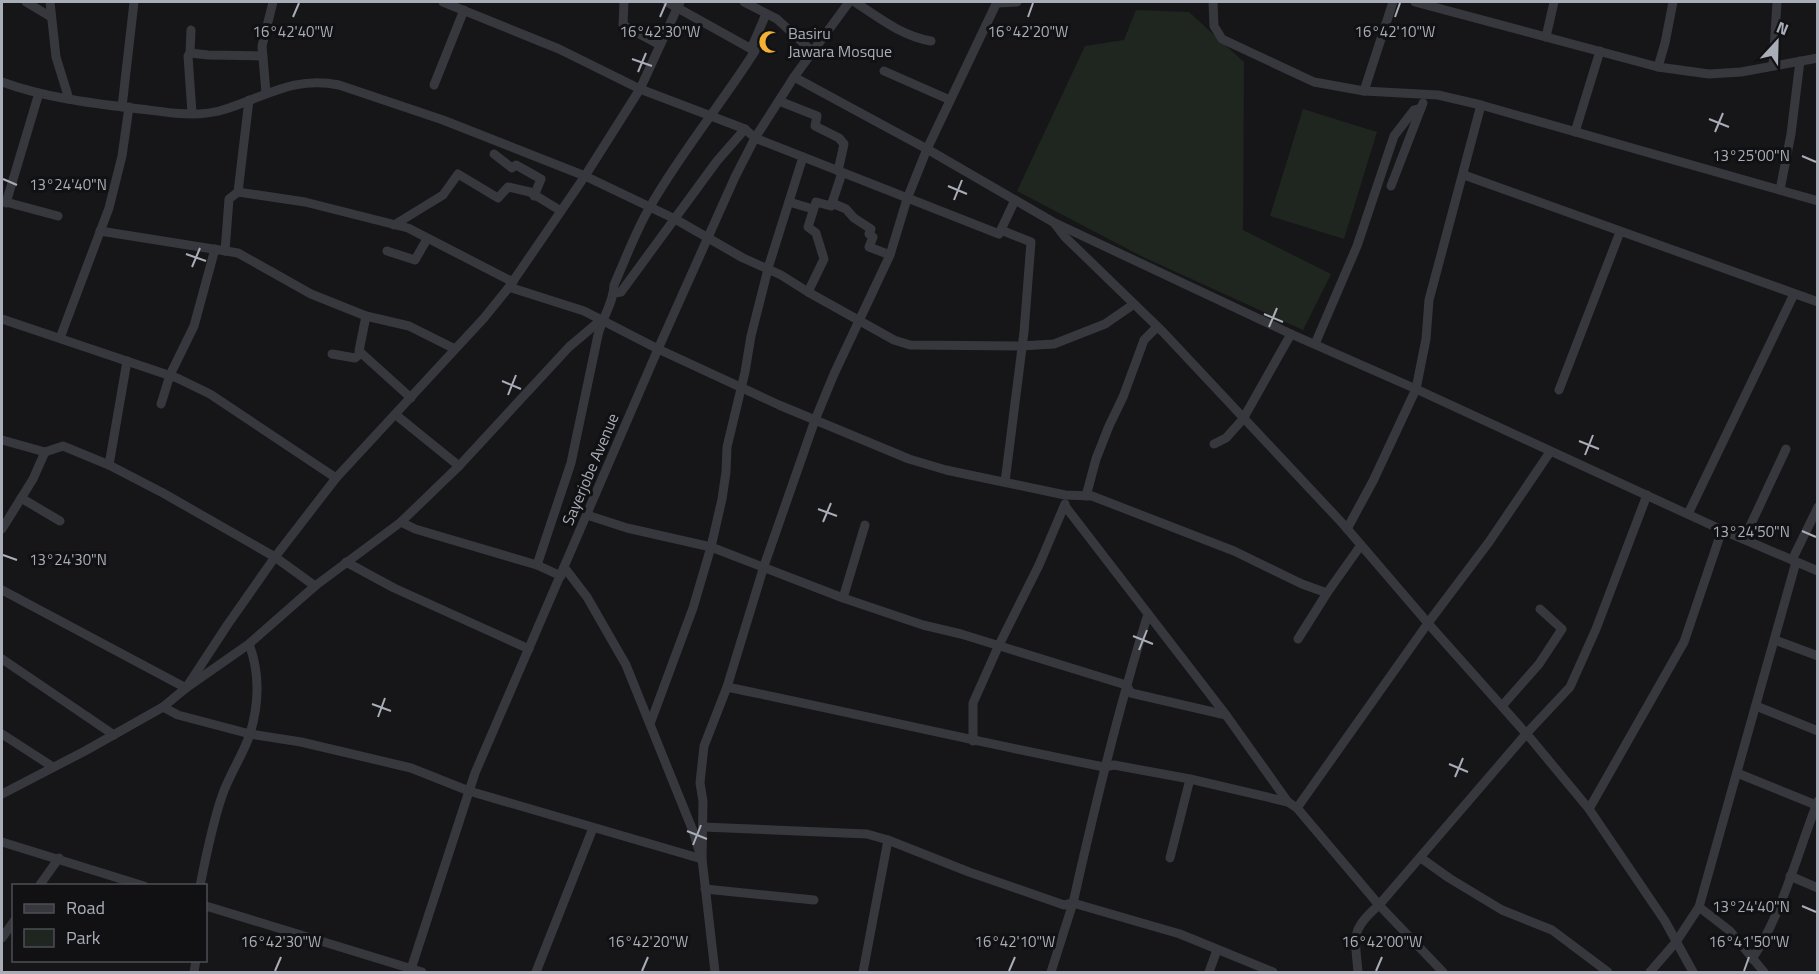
<svg xmlns="http://www.w3.org/2000/svg" width="1819" height="974" viewBox="0 0 1819 974" font-family="'Titillium Web',sans-serif">
	<rect width="100%" height="100%" fill="#161618"/>
	<g fill="#1e261f">
		<polygon points="1136,10 1189,12 1244,62 1243,230 1331,274 1303,330 1141,256 1017,191 1085,46 1124,40"/>
		<polygon points="1303,109 1377,132 1344,239 1270,216"/>
	</g>
	<g fill="none" stroke-linecap="round" stroke-linejoin="round">
		<g stroke="#37383d" stroke-width="9">
			<polyline points="26,2 51,17"/>
			<polyline points="50,2 56,57 69,99"/>
			<polyline points="443,2 559,49 640,89 745,129 755,138 999,234 1015,200"/>
			<polyline points="624,2 623,25 660,45"/>
			<polyline points="744,2 777,19 813,52"/>
			<path d="M855,2C879,18 902,36 931,41"/>
			<polyline points="1213,2 1214,26 1222,39 1314,82 1364,91 1438,95 1481,105 1818,201"/>
			<polyline points="1415,2 1658,67 1709,74 1741,72 1818,58"/>
			<polyline points="997,3 1017,2"/>
			<polyline points="191,30 190,53 188,56 192,113"/>
			<polyline points="1546,37 1554,2"/>
			<polyline points="751,49 766,14"/>
			<polyline points="190,53 208,55 263,56"/>
			<polyline points="1773,66 1777,2"/>
			<polyline points="1658,67 1665,43 1673,2"/>
			<polyline points="884,71 950,100"/>
			<polyline points="794,77 927,149 1053,222 1291,334 1416,389 1722,530 1818,571"/>
			<path d="M2,82C43,97 89,103 132,108C161,111 191,118 219,111C262,99 292,75 339,85L443,120L585,176L675,219L743,258L781,275L808,292L894,340L910,345L1021,346L1054,344L1105,324L1134,304"/>
			<polyline points="434,85 464,10"/>
			<polyline points="1364,91 1393,2"/>
			<polyline points="266,93 262,46 273,2"/>
			<polyline points="779,101 817,116 815,126 839,138 844,144 838,171"/>
			<polyline points="122,107 134,2"/>
			<polyline points="1575,132 1600,51"/>
			<polyline points="494,154 512,168 516,165 541,179 534,196"/>
			<polyline points="1464,175 1818,302"/>
			<polyline points="1391,186 1423,103"/>
			<polyline points="1780,190 1791,134 1800,61"/>
			<polyline points="238,192 249,100"/>
			<polyline points="2,201 58,216"/>
			<polyline points="789,202 813,209"/>
			<polyline points="6,203 39,93"/>
			<polyline points="832,203 846,209 854,218 871,229 869,234 873,237 869,247 890,255"/>
			<polyline points="1055,224 1065,237 1163,332 1343,524 1433,629 1531,739 1589,809 1665,921 1693,972"/>
			<polyline points="394,225 443,195 458,174 498,198 508,187 530,192 561,211"/>
			<polyline points="1001,230 1031,242 1024,332 1005,482"/>
			<polyline points="100,231 238,253 311,294 366,316 409,326 455,349"/>
			<polyline points="225,251 229,199 238,192 305,202 408,228 513,282"/>
			<polyline points="387,251 415,260 427,239"/>
			<polyline points="509,287 584,311 658,349 779,405 909,459 946,470 1065,495 1092,496 1234,551 1302,584 1327,593 1361,545"/>
			<polyline points="808,292 824,259 816,233 808,227 816,202 831,206 842,173"/>
			<polyline points="614,293 621,292 717,161 745,129"/>
			<polyline points="366,316 359,351 411,398"/>
			<polyline points="2,319 177,378 210,394 336,478"/>
			<polyline points="60,338 109,208 122,156 129,107"/>
			<polyline points="1315,344 1357,246 1394,136 1414,110 1421,108"/>
			<polyline points="332,354 355,358 361,353"/>
			<polyline points="1559,390 1620,232"/>
			<polyline points="161,404 170,375 194,326 215,249"/>
			<polyline points="396,415 459,466"/>
			<polyline points="2,440 45,452 63,446 109,465 163,493 275,557 315,586"/>
			<polyline points="1214,444 1226,438 1243,419 1291,334"/>
			<polyline points="109,465 127,361"/>
			<polyline points="1086,496 1096,459 1109,426 1123,397 1144,340 1157,327"/>
			<polyline points="21,498 60,521"/>
			<polyline points="1065,506 1226,715 1288,802"/>
			<polyline points="1688,514 1794,294"/>
			<polyline points="587,515 627,528 711,547 843,598 923,625 961,634 1126,685 1131,693 1226,715"/>
			<polyline points="401,522 415,529 537,565 561,576"/>
			<polyline points="2,529 33,479 45,452"/>
			<polyline points="1347,529 1373,481 1416,389 1426,339 1429,300 1481,105"/>
			<polyline points="1744,539 1786,449"/>
			<polyline points="1792,560 1818,507"/>
			<polyline points="346,562 394,588 529,649"/>
			<path d="M537,565L571,463L598,335C602,318 614,302 614,285C626,258 636,230 651,205C682,151 722,103 755,51L667,2"/>
			<polyline points="564,567 587,597 626,665 693,831 699,851"/>
			<polyline points="2,590 186,688 228,624 275,557 336,478 484,318 509,287 585,176 640,89 680,2"/>
			<polyline points="843,598 865,525"/>
			<polyline points="1298,639 1327,593"/>
			<polyline points="1775,640 1818,656"/>
			<polyline points="2,659 114,735"/>
			<path d="M727,687C853,713 978,742 1104,767L1114,765L1190,779L1288,802L1297,808L1379,905L1443,972"/>
			<polyline points="1502,706 1539,664 1562,629 1540,609"/>
			<polyline points="1756,706 1818,731"/>
			<polyline points="163,707 178,715 250,734 301,742 411,768 469,791 702,859"/>
			<polyline points="650,724 693,608 711,547 722,499 726,472 727,447 745,372 751,336 769,265 803,157"/>
			<polyline points="2,734 53,767"/>
			<polyline points="973,741 973,703 998,647 1039,565 1065,504"/>
			<polyline points="1737,773 1816,805"/>
			<polyline points="2,794 85,751 163,707 186,688 249,644 315,586 401,522 459,466 569,347 602,319"/>
			<polyline points="1297,808 1428,623 1489,542 1550,452"/>
			<polyline points="1589,809 1684,642 1722,530"/>
			<path d="M703,827L867,834L888,840L969,872L1064,905L1073,903C1095,805 1118,709 1148,614"/>
			<polyline points="2,842 144,886"/>
			<polyline points="1170,858 1190,779"/>
			<polyline points="1421,858 1449,878 1502,910 1552,930 1608,972"/>
			<polyline points="1790,876 1818,888"/>
			<polyline points="39,886 59,858"/>
			<path d="M200,886C206,856 212,825 222,796C229,775 243,755 250,734C259,704 260,673 249,644"/>
			<polyline points="705,889 814,900"/>
			<polyline points="206,906 422,972"/>
			<polyline points="1699,907 1730,931 1764,972"/>
			<polyline points="2,938 14,921"/>
			<path d="M1752,959C1782,915 1798,851 1818,801"/>
			<polyline points="194,972 196,960"/>
			<polyline points="410,972 475,773 658,349 735,177 755,138 794,77 849,2"/>
			<polyline points="536,972 593,828"/>
			<polyline points="715,972 702,859 703,801 700,783 704,746 727,687 764,566 815,420 834,374 890,255 907,199 927,149 997,2"/>
			<polyline points="863,972 888,840"/>
			<polyline points="1051,972 1073,903 1180,934 1273,972"/>
			<polyline points="1209,972 1217,950"/>
			<path d="M1358,972C1355,936 1350,930 1379,905L1526,734L1570,687L1596,629L1647,495"/>
			<polyline points="1650,972 1676,942 1699,907 1796,562"/>
		</g>
	</g>
	<path fill="none" stroke="#a8adb8" stroke-width="2" d="M293,17L299,3M660,17L666,3M1028,17L1033,3M1395,17L1400,3M632,59L652,66M638,72L646,53M1709,119L1729,127M1715,132L1723,113M1802,156L1816,162M3,179L17,185M948,186L967,194M954,200L962,180M186,254L206,261M192,267L200,248M1264,314L1283,322M1269,327L1277,308M502,381L521,389M508,395L516,375M1579,441L1599,449M1585,455L1593,435M818,509L837,516M823,522L831,503M1802,531L1816,537M3,555L17,560M1133,636L1153,644M1139,650L1147,630M372,704L391,711M378,717L385,698M1449,764L1468,772M1455,777L1463,758M687,831L707,839M693,845L701,825M1802,906L1816,912M275,971L281,957M642,971L648,957M1009,971L1015,957M1376,971L1382,957M1744,971L1749,957"/>
	<defs>
		<g id="mosque-bare" transform="scale(1.8)"><path d="M3.5-4.9A6 6 0 1 0 3.5 4.9A5 5 0 1 1 3.5-4.9Z" fill="#f2b134" stroke="#111113" stroke-width="2.5" paint-order="stroke"/></g>
	</defs>
	<g fill-rule="evenodd">
		<use href="#mosque-bare" x="770" y="42"/>
	</g>
	<g text-anchor="middle" stroke-width="6" stroke-linejoin="round" paint-order="stroke">
		<g font-size="16" fill="#a8adb8" stroke="#111113" text-anchor="start">
			<text x="788" y="39">Basiru<tspan x="788" dy="18">Jawara Mosque</tspan></text>
		</g>
		<g font-size="16" fill="#a8adb8" stroke="#111113">
			<text transform="translate(590 469) rotate(-67)" y="6">Sayerjobe Avenue</text>
		</g>
	</g>
	<g font-size="15" text-anchor="middle" fill="#a8adb8" stroke="#111113" stroke-width="6" stroke-linejoin="round" paint-order="stroke">
		<text x="293" y="37">16°42'40"W</text>
		<text x="660" y="37">16°42'30"W</text>
		<text x="1028" y="37">16°42'20"W</text>
		<text x="1395" y="37">16°42'10"W</text>
		<text x="1751" y="161">13°25'00"N</text>
		<text x="68" y="190">13°24'40"N</text>
		<text x="1751" y="537">13°24'50"N</text>
		<text x="68" y="565">13°24'30"N</text>
		<text x="1751" y="912">13°24'40"N</text>
		<text x="281" y="947">16°42'30"W</text>
		<text x="648" y="947">16°42'20"W</text>
		<text x="1015" y="947">16°42'10"W</text>
		<text x="1382" y="947">16°42'00"W</text>
		<text x="1749" y="947">16°41'50"W</text>
	</g>
	<rect width="1819" height="974" fill="none" stroke="#a8adb8" stroke-width="6"/>
	<rect x="12" y="884" width="195" height="78" fill="#111113" stroke="#4d4f55" stroke-width="1.5"/>
	<rect x="24" y="904" width="30" height="9" fill="#37383d" stroke="#4d4f55" stroke-width="1.5"/>
	<text x="66" y="914" font-size="18" fill="#a8adb8">Road</text>
	<rect x="24" y="929" width="30" height="18" fill="#1e261f" stroke="#4d4f55" stroke-width="1.5"/>
	<text x="66" y="944" font-size="18" fill="#a8adb8">Park</text>
	<g transform="translate(1777 42) rotate(22)" stroke="#111113" stroke-width="4.5" paint-order="stroke">
	<path d="M0-4.5L10 22L0 15L-10 22Z" fill="#a8adb8"/>
	<text y="-9" font-size="16" font-weight="bold" text-anchor="middle" fill="#a8adb8">N</text>
	</g>
</svg>
